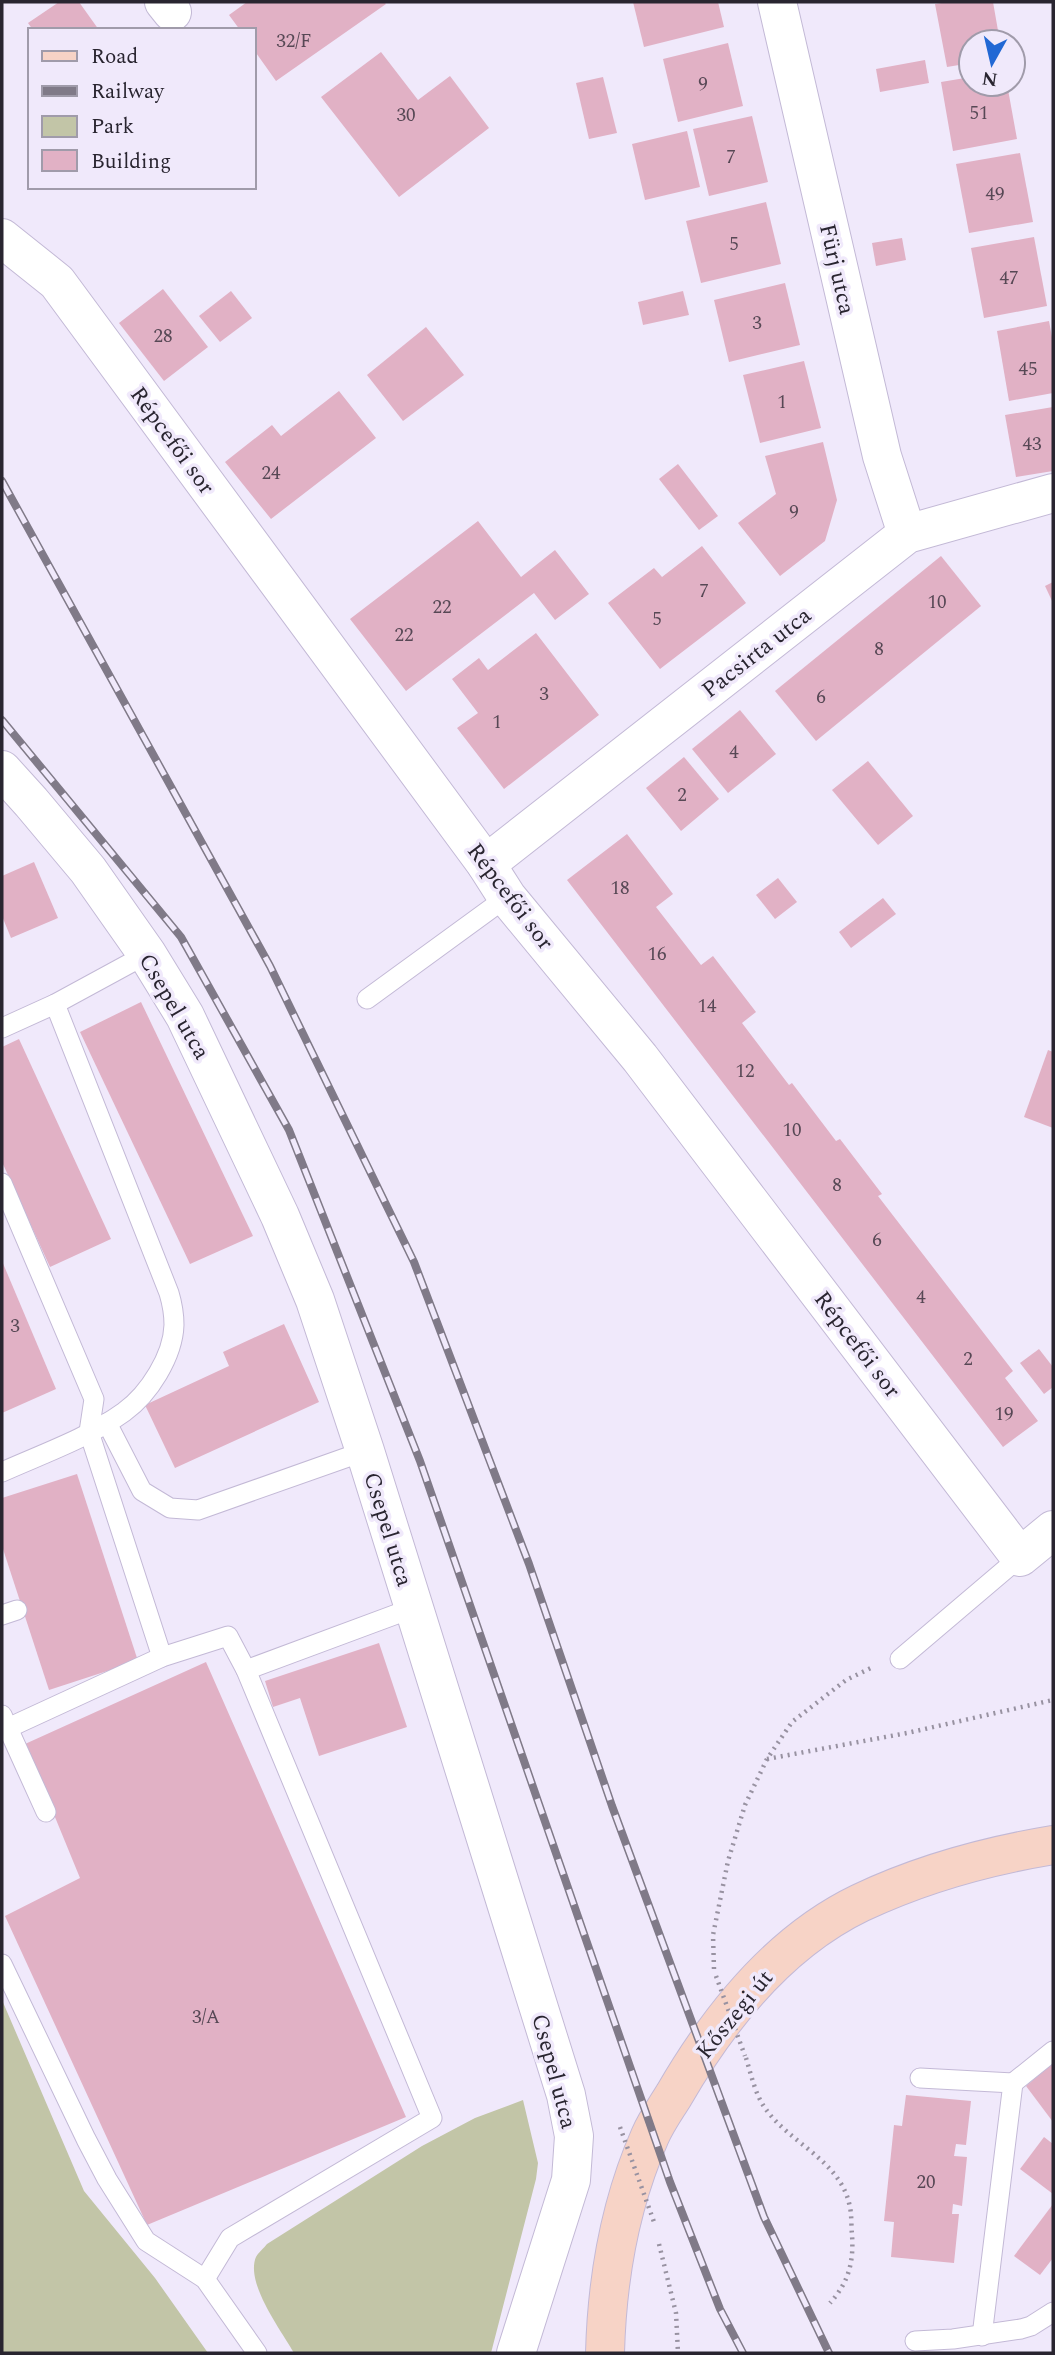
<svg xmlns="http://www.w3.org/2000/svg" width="1055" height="2355" viewBox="0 0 1055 2355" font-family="Spectral,serif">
	<rect width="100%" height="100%" fill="#f0e9fb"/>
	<g fill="#c2c5a7">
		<polygon points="2,2000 84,2191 155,2278 208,2353 2,2353"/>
		<path d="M523,2100L538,2163L536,2179L491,2353H294C281,2330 245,2283 256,2257C258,2253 264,2248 267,2244L422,2146L475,2118Z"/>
	</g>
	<g fill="#e1b1c5">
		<polygon points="59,2 79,2 99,30 33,30 28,23"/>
		<polygon points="247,2 384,2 386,4 276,81 254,50 254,30 240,30 229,15"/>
		<polygon points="633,2 718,2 724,27 644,47"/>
		<polygon points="948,2 993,2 1000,42 971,42 971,63 947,67 935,4"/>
		<polygon points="728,43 743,106 678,122 663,59"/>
		<polygon points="381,52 418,100 450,76 489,128 399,197 321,97"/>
		<polygon points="925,60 929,83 880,92 876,69"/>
		<polygon points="603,77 617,133 589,139 576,83"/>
		<polygon points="971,77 971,84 1007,84 1017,139 953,151 941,82"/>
		<polygon points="752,116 768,182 709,196 693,129"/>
		<polygon points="687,131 700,187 645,200 632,144"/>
		<polygon points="1020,153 1033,222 969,233 956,164"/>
		<polygon points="766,202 781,264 701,283 686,221"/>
		<polygon points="1034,237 1047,306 984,318 971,248"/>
		<polygon points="902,238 906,260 876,266 872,243"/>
		<polygon points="785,283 800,345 729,362 714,300"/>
		<polygon points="163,289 208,347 164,381 119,323"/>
		<polygon points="231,291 252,318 220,342 199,316"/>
		<polygon points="683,291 689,315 643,325 638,302"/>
		<polygon points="1049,321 1053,343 1053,393 1009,401 997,331"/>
		<polygon points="426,327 464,375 403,421 367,375"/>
		<polygon points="804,361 821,428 760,443 743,375"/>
		<polygon points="339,391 376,438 271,519 225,462 272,425 281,436"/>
		<polygon points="1053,407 1053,471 1016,477 1005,415"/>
		<polygon points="823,442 837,500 825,541 780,576 738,523 776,494 765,456"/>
		<polygon points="678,464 718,516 699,530 659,479"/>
		<polygon points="478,521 521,577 555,550 589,594 555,620 534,593 406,691 350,619"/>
		<polygon points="702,546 746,603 660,669 608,603 654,568 662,577"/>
		<polygon points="941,556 981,606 816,741 775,691"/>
		<polygon points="1053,582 1053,603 1045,586"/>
		<polygon points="536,633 599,715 504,789 457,728 478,713 452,679 479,658 488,670"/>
		<polygon points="740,710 776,754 728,793 692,749"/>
		<polygon points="684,757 719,799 681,831 646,788"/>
		<polygon points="868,761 913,816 878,845 832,790"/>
		<polygon points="627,834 673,894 656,907 701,965 713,956 756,1012 742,1023 789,1085 792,1083 836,1141 840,1139 882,1194 878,1196 1013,1371 1005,1378 1038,1421 1003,1447 567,880"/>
		<polygon points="34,862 58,918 11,938 2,916 2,876"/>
		<polygon points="778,878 797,902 775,919 756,895"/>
		<polygon points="883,898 896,914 851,948 839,932"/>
		<polygon points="141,1002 253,1236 190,1264 80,1032"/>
		<polygon points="19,1039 111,1239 50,1267 2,1162 2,1047"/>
		<polygon points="1048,1050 1053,1052 1053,1128 1024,1117"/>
		<polygon points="2,1261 56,1389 2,1413"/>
		<polygon points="284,1324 319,1402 175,1468 145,1405 229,1366 223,1352"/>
		<polygon points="1039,1349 1053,1367 1053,1387 1044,1394 1020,1363"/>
		<polygon points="77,1474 138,1661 49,1690 2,1546 2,1498"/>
		<polygon points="379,1643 407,1727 319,1756 300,1698 273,1707 265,1681"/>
		<polygon points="206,1662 406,2117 147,2225 5,1916 80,1878 25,1744"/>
		<polygon points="1053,2063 1053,2122 1026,2086"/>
		<polygon points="906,2095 971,2101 966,2145 956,2144 954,2156 967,2157 962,2206 953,2204 952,2214 959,2214 954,2263 891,2257 894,2222 884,2221 894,2125 902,2126"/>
		<polygon points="1044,2137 1053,2144 1053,2194 1020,2169"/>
		<polygon points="1053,2204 1053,2258 1040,2275 1014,2256"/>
	</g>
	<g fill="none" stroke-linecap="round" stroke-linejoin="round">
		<g stroke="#c3b9d6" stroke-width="21">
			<g id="service">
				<polyline points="367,999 507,897"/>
				<polyline points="2,1028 55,1004 147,954"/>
				<polyline points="2,1183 94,1399 89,1432 162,1657"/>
				<polyline points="107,1423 142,1491 170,1508 198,1510 365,1451"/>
				<path d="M2,1472C42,1454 88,1438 124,1412C149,1394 173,1356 174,1325C174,1314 172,1303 169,1293L55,1004"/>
				<polyline points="2,1615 17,1610"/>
				<polyline points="900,1659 1020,1557"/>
				<polyline points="246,1670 413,1608"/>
				<polyline points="2,1715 46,1812"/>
				<polyline points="8,1728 162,1657 228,1636 246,1670 432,2118 230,2238 205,2279"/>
				<polyline points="2,1964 86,2139 107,2179 146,2241 205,2279 257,2353"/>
				<polyline points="920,2078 1013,2083 982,2336"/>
				<polyline points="1013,2083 1053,2051"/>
				<polyline points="915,2341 953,2339 1021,2329 1031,2326 1053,2312"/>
			</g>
		</g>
		<g stroke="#c3b9d6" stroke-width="40">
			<g id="minor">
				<polyline points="164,2 172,12"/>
				<polyline points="777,2 882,456 907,534"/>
				<polyline points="2,238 57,282 486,864 507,897 640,1058 1020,1557 1053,1530"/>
				<polyline points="2,770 31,802 88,870 147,954 185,1016 280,1216 315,1300 365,1451 566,2095 574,2136 571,2180 516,2353"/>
				<polyline points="486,864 907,534 1053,493"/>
			</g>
		</g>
		<g stroke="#c3b9d6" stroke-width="40">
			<path id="secondary" d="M605,2353C607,2279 620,2204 650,2136C656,2122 666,2108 674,2095C718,2019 779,1942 860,1903C921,1874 987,1856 1053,1845"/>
		</g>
		<g stroke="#9892a1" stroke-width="4.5" stroke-dasharray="2 5" stroke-linecap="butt">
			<polyline points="767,1759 907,1733 1053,1700"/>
			<polyline points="714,1969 713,1935 728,1861 745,1805 767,1759 792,1722 846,1680 873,1667"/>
			<path d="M746,2058C751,2074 755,2094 765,2108C788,2142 839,2160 849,2203C852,2213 851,2225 852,2235C854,2263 848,2283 830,2303"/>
			<polyline points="659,2244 676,2313 678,2353"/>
		</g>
		<use href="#service" stroke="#fff" stroke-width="19"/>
		<use href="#minor" stroke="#fff" stroke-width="38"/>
		<use href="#secondary" stroke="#f7d3c6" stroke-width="38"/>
		<g stroke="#807a88" stroke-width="8">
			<g id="rail">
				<polyline points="2,481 270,966 414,1262 529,1564 612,1806 764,2217 829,2353"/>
				<polyline points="2,720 181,937 289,1130 420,1461 670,2182 720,2309 743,2353"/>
			</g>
		</g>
		<use href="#rail" stroke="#f0e9fb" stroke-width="5" stroke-dasharray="16" stroke-linecap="butt"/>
		<g stroke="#9892a1" stroke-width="4.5" stroke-dasharray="2 5" stroke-linecap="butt">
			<polyline points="716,1976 745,2056"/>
			<polyline points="620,2127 654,2222"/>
		</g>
	</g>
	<g text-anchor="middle" stroke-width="7" stroke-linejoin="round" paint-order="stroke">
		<g font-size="19" fill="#574855">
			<text x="294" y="47">32/F</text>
			<text x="703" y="90">9</text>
			<text x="979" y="119">51</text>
			<text x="406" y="121">30</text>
			<text x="731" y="163">7</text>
			<text x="995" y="200">49</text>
			<text x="734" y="250">5</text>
			<text x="1009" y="284">47</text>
			<text x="757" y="329">3</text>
			<text x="163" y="342">28</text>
			<text x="1028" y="375">45</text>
			<text x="782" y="408">1</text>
			<text x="1032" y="450">43</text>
			<text x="271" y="479">24</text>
			<text x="794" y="518">9</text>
			<text x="704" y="597">7</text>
			<text x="937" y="608">10</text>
			<text x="442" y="613">22</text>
			<text x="657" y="625">5</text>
			<text x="404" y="641">22</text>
			<text x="879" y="655">8</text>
			<text x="544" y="700">3</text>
			<text x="821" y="703">6</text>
			<text x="497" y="728">1</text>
			<text x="734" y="758">4</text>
			<text x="682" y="801">2</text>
			<text x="620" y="894">18</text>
			<text x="657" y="960">16</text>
			<text x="707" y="1012">14</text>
			<text x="745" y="1077">12</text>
			<text x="792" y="1136">10</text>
			<text x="837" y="1191">8</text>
			<text x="877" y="1246">6</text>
			<text x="921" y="1303">4</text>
			<text x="15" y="1332">3</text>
			<text x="968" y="1365">2</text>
			<text x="1004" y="1420">19</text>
			<text x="206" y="2023">3/A</text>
			<text x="926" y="2188">20</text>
		</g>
		<g font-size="23" fill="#292530" stroke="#f0e9fb">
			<text transform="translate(838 269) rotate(77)" y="8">Fürj utca</text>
			<text transform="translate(173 440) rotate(54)" y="8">Répcefői sor</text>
			<text transform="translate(756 652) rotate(-38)" y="8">Pacsirta utca</text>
			<text transform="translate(511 896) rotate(53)" y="8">Répcefői sor</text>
			<text transform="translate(175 1006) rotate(60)" y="8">Csepel utca</text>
			<text transform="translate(858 1344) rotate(53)" y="8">Répcefői sor</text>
			<text transform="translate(389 1529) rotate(73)" y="8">Csepel utca</text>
			<text transform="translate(734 2014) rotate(-51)" y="8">Kőszegi út</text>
			<text transform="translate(555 2071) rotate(75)" y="8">Csepel utca</text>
		</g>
	</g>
	<rect width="1055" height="2355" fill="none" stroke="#292530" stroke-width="7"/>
	<rect x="28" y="28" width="228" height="161" fill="#f0e9fb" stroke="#a09baa" stroke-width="2"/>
	<rect x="42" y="51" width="35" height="10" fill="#f7d3c6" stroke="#a09baa" stroke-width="2"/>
	<text x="91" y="63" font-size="21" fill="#292530">Road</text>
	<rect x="42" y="86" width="35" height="10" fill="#807a88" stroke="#a09baa" stroke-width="2"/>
	<text x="91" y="98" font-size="21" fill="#292530">Railway</text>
	<rect x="42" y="116" width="35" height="21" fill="#c2c5a7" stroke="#a09baa" stroke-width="2"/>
	<text x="91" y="133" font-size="21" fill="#292530">Park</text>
	<rect x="42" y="150" width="35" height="21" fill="#e1b1c5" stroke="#a09baa" stroke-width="2"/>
	<text x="91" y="168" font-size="21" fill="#292530">Building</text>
	<g transform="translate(992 63) rotate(188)"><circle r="33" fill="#f0e9fb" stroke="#a09baa" stroke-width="2"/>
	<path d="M0-5L12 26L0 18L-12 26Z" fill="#2268d4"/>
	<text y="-10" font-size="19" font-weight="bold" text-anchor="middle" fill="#292530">N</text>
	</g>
</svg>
